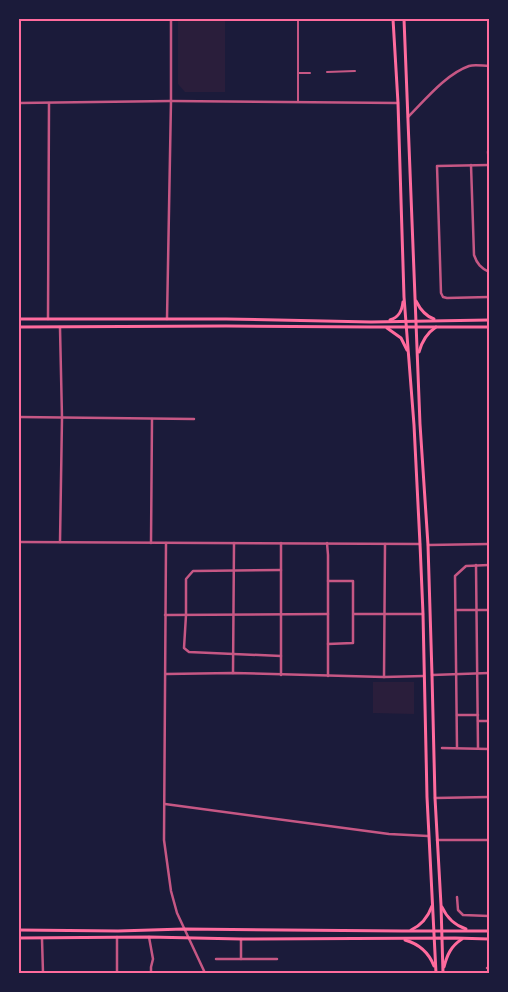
<svg xmlns="http://www.w3.org/2000/svg" width="508" height="992" viewBox="0 0 508 992" font-family="Commissioner,sans-serif">
	<rect width="100%" height="100%" fill="#1b1b3a"/>
	<g fill="#2a1e3b">
		<polygon points="178,19 225,19 225,92 185,92 178,84"/>
		<polygon points="373,682 414,682 414,714 373,713"/>
	</g>
	<g fill="none" stroke-linecap="round" stroke-linejoin="round">
		<g stroke="#c65784" stroke-width="2">
			<polyline points="327,72 355,71"/>
			<polyline points="298,73 310,73"/>
			<polyline points="298,102 298,19"/>
		</g>
		<g stroke="#c65784" stroke-width="2.5">
			<path d="M408,117C425,100 446,74 469,66C475,64 483,66 489,66"/>
			<polyline points="489,164 488,152 489,147"/>
			<path d="M471,165L474,255C477,264 481,268 489,272"/>
			<polyline points="489,165 437,166 441,293 443,297 447,298 489,297"/>
			<polyline points="60,328 62,418 60,542"/>
			<polyline points="19,417 194,419"/>
			<polyline points="151,543 152,419"/>
			<polyline points="327,543 328,555 328,676"/>
			<polyline points="476,565 478,748"/>
			<polyline points="281,570 193,571 186,579 186,615 184,648 189,652 281,656"/>
			<polyline points="456,610 489,610"/>
			<polyline points="354,614 423,614"/>
			<polyline points="165,615 328,614"/>
			<polyline points="328,644 353,643 353,581 328,581"/>
			<polyline points="233,673 234,543"/>
			<polyline points="281,675 281,543"/>
			<polyline points="432,675 489,673"/>
			<polyline points="384,677 385,544"/>
			<polyline points="457,715 478,715"/>
			<polyline points="478,721 489,721"/>
			<polyline points="442,748 489,749"/>
			<polyline points="457,748 455,576 466,566 489,565"/>
			<polyline points="435,798 489,797"/>
			<polyline points="437,840 489,840"/>
			<polyline points="457,897 458,910 463,915 489,916"/>
			<polyline points="149,937 153,959 151,967 151,973"/>
			<polyline points="241,939 241,959"/>
			<polyline points="216,959 277,959"/>
			<polyline points="487,968 489,968"/>
			<polyline points="117,973 117,937"/>
		</g>
		<g stroke="#c65784" stroke-width="2.5">
			<polyline points="19,103 171,101 398,103"/>
			<polyline points="48,319 49,103"/>
			<polyline points="167,319 171,101 171,19"/>
			<polyline points="19,542 420,544"/>
			<polyline points="166,543 164,840 171,891 177,913 205,973"/>
			<polyline points="428,545 489,544"/>
			<polyline points="166,674 233,673 384,677 424,676"/>
			<polyline points="165,804 389,834 428,836"/>
			<polyline points="42,939 43,973"/>
		</g>
		<g stroke="#ff6b9d" stroke-width="3">
			<polyline points="393,19 398,103 404,297 414,425 420,544 423,614 427,797 436,973"/>
			<polyline points="404,19 420,424 428,545 432,675 435,798 441,905 443,973"/>
			<path d="M416,301C420,309 425,316 434,319"/>
			<polyline points="19,319 226,319 371,322 489,320"/>
			<path d="M390,320C399,317 402,311 403,302"/>
			<polyline points="19,327 226,326 371,327 489,327"/>
			<polyline points="387,328 401,338 407,350"/>
			<path d="M419,352C422,341 427,333 436,327"/>
			<path d="M442,907C447,918 454,925 466,929"/>
			<polyline points="19,930 118,931 184,929 402,931 489,931"/>
			<path d="M411,930C422,925 428,917 432,906"/>
			<polyline points="19,938 149,937 241,939 455,938 489,939"/>
			<path d="M405,940C419,944 429,953 434,966"/>
			<path d="M444,967C447,955 451,946 462,939"/>
		</g>
	</g>
	<rect width="508" height="992" fill="none" stroke="#1b1b3a" stroke-width="40"/>
	<rect x="20" y="20" width="468" height="952" fill="none" stroke="#ff6b9d" stroke-width="2"/>
</svg>
